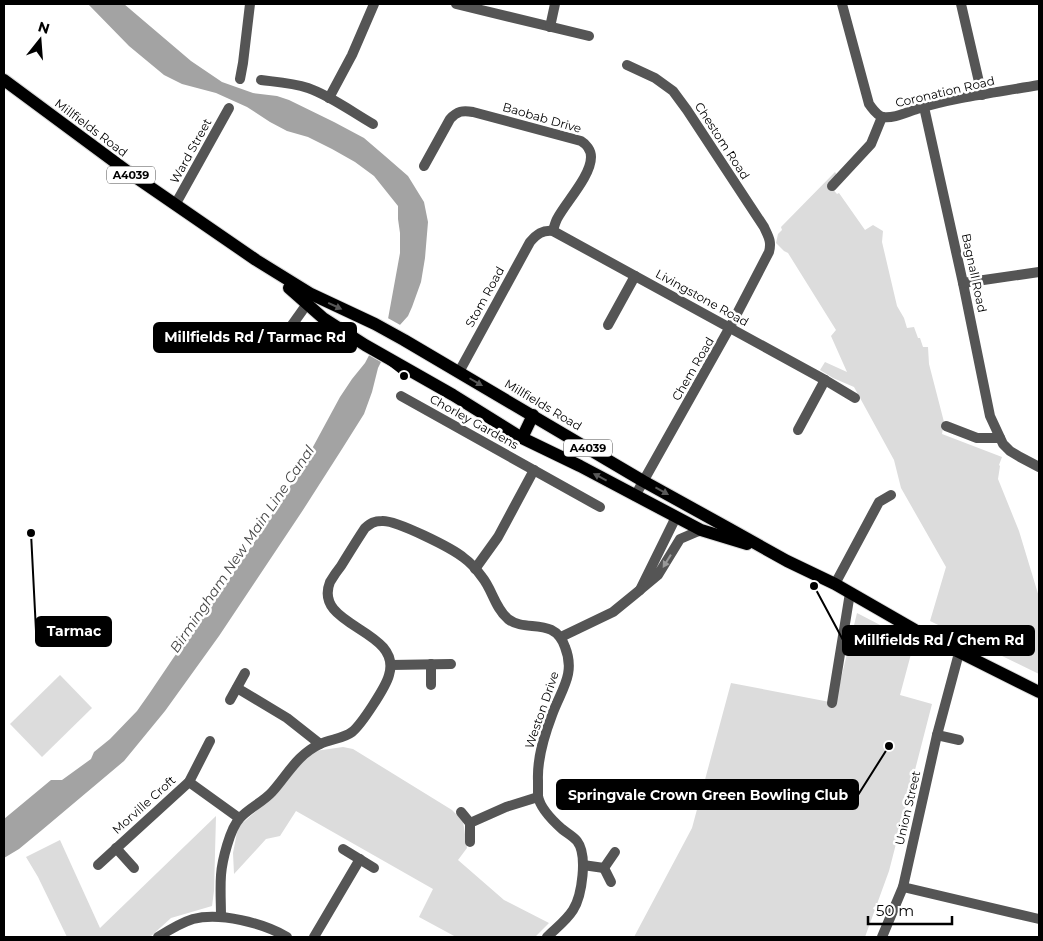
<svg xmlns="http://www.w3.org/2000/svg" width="1043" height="941" viewBox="0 0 1043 941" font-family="Montserrat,sans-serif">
	<rect width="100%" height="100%" fill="#fff"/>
	<g fill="#dcdcdc">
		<polygon points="835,172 837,175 829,185 837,194 839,193 865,230 873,225 883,231 882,242 897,306 904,318 907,328 914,327 918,338 920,338 923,347 928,347 929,364 944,422 942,434 1002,457 999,465 1000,466 998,479 1019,531 1039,597 1039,674 930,621 946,567 901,488 894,460 854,387 833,378 820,370 825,362 847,372 831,336 836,330 788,253 784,251 776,243 778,234 782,230 781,227"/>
		<polygon points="857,613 911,641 911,654 900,695 932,704 889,871 865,937 634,937 692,828 731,683 835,703"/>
		<polygon points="60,675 92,708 42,757 10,724"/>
		<polygon points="343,747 353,749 452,810 463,821 467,848 458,860 504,900 549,923 535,937 456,937 419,917 433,889 296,811 280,836 266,839 234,874 233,853 238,827 280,790 297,768 315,751"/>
		<polygon points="216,816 214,891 212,906 171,918 150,937 67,937 38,877 26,857 60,840 100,928"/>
	</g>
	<polygon fill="#a3a3a3" points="88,4 124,4 191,61 222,82 253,93 277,96 289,100 334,122 364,138 385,156 408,176 424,202 428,222 425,258 421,282 412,307 408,316 399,326 378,368 372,392 364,414 342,449 303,510 219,636 165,711 124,761 42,830 19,849 4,858 4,819 51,780 62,780 91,759 94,752 110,739 137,711 149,694 174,657 226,584 259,535 301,469 340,397 352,379 365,363 388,319 400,253 400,233 398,219 398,206 374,176 355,162 332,149 308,137 287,131 270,122 247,107 216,93 182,84 164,75 129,46"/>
	<polygon fill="#fff" points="386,317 402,326 383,363 367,354"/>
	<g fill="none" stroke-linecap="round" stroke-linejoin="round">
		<g stroke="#dbdbdb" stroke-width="14">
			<g id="primary">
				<polyline points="4,80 131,174 256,260 311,294 375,324 404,340 643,481 728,528 787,561 835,584 915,630 1039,692"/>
				<polyline points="289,288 323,318 365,345 453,395 522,438 580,466 701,530 747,544"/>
				<polyline points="522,438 533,415"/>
			</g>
		</g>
		<g stroke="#555" stroke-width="10">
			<polyline points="456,4 589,36"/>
			<path d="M842,4L869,104C873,109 876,115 883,117C893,119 907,112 917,109C955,97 1000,92 1039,85"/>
			<polyline points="961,4 982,95"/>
			<polyline points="550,27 555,4"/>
			<path d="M627,65L655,78L673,91L687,110L764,227C768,236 772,241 769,252L730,327L635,496"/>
			<polyline points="240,79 243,63 250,4"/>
			<path d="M261,80C277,82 293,83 308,88C331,96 352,112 373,124"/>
			<polyline points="329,98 352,55 374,4"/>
			<polyline points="924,107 963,283 990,416 1003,444 1010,451 1020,457 1039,467"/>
			<path d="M424,166L450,119C457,111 463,110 473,112L581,141C586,144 591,150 591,157C591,176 566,202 557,219C555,223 554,227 553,231"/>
			<polyline points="832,186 871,144 882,117"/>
			<polyline points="175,205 229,108"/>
			<polyline points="963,283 1039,272"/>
			<polyline points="608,325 635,276"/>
			<polyline points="282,339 307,304"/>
			<path d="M459,372L530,242C537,234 542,230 553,231L825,380L855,398"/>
			<polyline points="401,396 600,507"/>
			<polyline points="946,426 977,438 1000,438"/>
			<polyline points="798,430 825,380"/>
			<polyline points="676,517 640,590 658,575 680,539 701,530"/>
			<polyline points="475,569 498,537 534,470"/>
			<polyline points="835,584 879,502 891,495"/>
			<polyline points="562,638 563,636 613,612 640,590"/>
			<polyline points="959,653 937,735 903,887 1039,919"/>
			<polyline points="431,664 431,685"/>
			<polyline points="391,665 451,664"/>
			<polyline points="237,688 287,718 320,744"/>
			<polyline points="230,700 245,673"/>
			<polyline points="832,703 850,593"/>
			<polyline points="937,735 959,740"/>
			<polyline points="189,782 239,818"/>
			<polyline points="461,812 470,823 470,842"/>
			<polyline points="470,823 506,807 538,797"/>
			<polyline points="116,848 134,868"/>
			<polyline points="343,849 374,868"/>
			<polyline points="98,865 189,782 210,741"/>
			<polyline points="583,865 604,868 615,852"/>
			<polyline points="604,868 611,882"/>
			<path d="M221,917C221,903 220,889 221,875C222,861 230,828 240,818C249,808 263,802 272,792C288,774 297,755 320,744C330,739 343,739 352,732C361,725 386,687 389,675C403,629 312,627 330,582C333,577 337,571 341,566C349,553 357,540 365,528C371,523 374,521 382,521C396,520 452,548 464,558C471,563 477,570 482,577C492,589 495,608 508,619C526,633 554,616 565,647C576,674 561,690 552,715C544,736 537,758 538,781C538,786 538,791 538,796C540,808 553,821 562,829C567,833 573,836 577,841C588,855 582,896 573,910C566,921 556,928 547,937"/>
			<path d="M158,937C169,930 180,923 193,919C220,912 263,923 287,937"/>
			<polyline points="314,937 360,859"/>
			<polyline points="882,937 903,887"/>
		</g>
		<use href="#primary" stroke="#000" stroke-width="12"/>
	</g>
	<defs><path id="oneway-solid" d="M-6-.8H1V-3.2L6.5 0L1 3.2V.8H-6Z" transform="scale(1.25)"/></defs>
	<g fill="#595959">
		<use href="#oneway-solid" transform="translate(335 306) rotate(25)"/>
		<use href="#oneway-solid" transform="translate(476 382) rotate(30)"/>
		<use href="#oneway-solid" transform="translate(600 477) rotate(-152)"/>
		<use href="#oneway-solid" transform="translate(662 491) rotate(29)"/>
	</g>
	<use fill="#999" href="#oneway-solid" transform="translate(667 561) rotate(122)"/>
	<g text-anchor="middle" stroke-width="5" stroke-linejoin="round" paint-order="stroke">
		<g fill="#fff" stroke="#4c4c4c" stroke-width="1">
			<rect x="107" y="166.5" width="48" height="17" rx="4"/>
			<rect x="564" y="439.5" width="48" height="17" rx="4"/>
		</g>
		<g font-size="11" font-weight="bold" fill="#000">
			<text x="131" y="179">A4039</text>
			<text x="588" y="452">A4039</text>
		</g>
		<g font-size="12" fill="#000" stroke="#fff">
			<text transform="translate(945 92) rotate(-13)" y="4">Coronation Road</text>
			<text transform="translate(542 118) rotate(16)" y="4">Baobab Drive</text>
			<text transform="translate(91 128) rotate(37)" y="4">Millfields Road</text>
			<text transform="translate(722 141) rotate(57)" y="4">Chestom Road</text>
			<text transform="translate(191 151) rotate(-61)" y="4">Ward Street</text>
			<text transform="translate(974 273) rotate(78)" y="4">Bagnall Road</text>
			<text transform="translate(485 297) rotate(-61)" y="4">Stom Road</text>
			<text transform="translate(702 298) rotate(29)" y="4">Livingstone Road</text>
			<text transform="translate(693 369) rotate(-60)" y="4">Chem Road</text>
			<text transform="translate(543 405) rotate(31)" y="4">Millfields Road</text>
			<text transform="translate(474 422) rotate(29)" y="4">Chorley Gardens</text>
			<text transform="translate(542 710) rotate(-71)" y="4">Weston Drive</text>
			<text transform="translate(144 805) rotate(-42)" y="4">Morville Croft</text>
			<text transform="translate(908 808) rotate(-77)" y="4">Union Street</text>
		</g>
		<g font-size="14" font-style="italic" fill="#444" stroke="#fff">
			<text transform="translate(242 549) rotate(-56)" y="5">Birmingham New Main Line Canal</text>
		</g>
	</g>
	<path fill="none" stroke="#000" stroke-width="2" d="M404 376L356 338M31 533L36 631M814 586L843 640M889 746L858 795"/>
	<g fill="#000" stroke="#fff" stroke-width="2">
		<circle cx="404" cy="376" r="5"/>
		<circle cx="31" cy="533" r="5"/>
		<circle cx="814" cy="586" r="5"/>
		<circle cx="889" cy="746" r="5"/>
	</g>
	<g fill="#000" stroke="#000" stroke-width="2">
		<rect x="154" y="323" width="202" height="29" rx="5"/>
		<rect x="36" y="617" width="75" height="29" rx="5"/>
		<rect x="843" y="626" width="191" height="29" rx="5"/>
		<rect x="557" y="780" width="301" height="29" rx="5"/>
	</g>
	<g font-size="14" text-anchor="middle" font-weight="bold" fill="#fff">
		<text x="255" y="342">Millfields Rd / Tarmac Rd</text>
		<text x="74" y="636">Tarmac</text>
		<text x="939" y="645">Millfields Rd / Chem Rd</text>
		<text x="708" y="800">Springvale Crown Green Bowling Club</text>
	</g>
	<rect width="1043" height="941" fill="none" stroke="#000000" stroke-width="10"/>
	<g transform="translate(40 40) rotate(17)" stroke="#ffffff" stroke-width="4" paint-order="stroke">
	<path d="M0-4L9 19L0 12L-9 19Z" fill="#000000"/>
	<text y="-8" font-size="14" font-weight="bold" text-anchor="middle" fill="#000000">N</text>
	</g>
	<path d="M868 916v8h84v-8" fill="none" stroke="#000000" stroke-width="2.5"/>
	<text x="876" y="916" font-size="15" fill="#000000" stroke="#ffffff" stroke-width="4" paint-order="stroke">50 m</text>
</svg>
